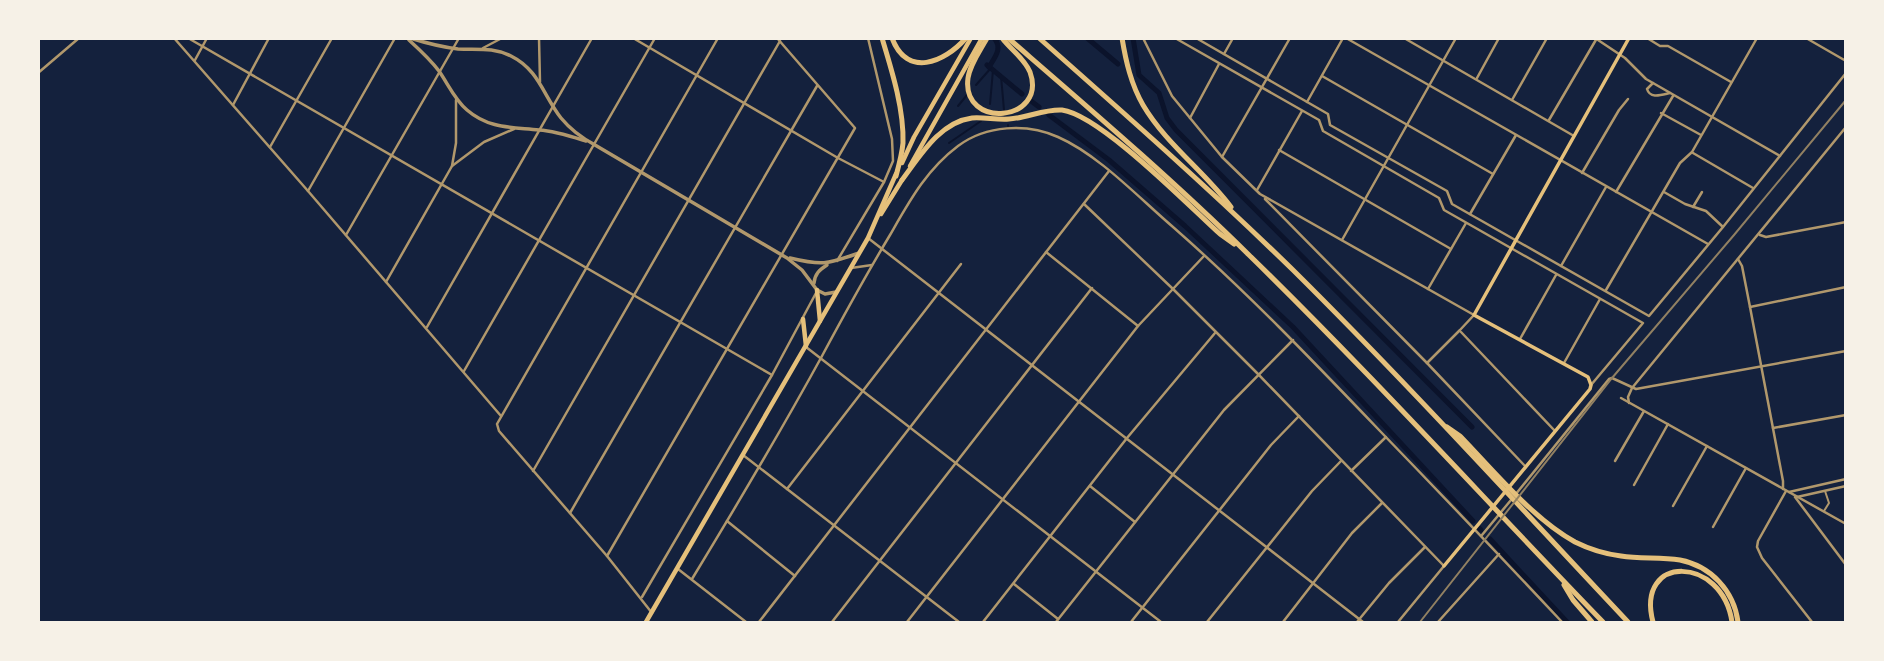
<svg xmlns="http://www.w3.org/2000/svg" width="1884" height="661" viewBox="0 0 1884 661" font-family="'PT Serif',serif">
	<rect width="100%" height="100%" fill="#14213d"/>
	<g fill="none" stroke-linecap="round" stroke-linejoin="round">
		<g stroke="#0b132b" stroke-width="2">
			<polyline points="1001,76 1004,110"/>
			<polyline points="976,85 991,68"/>
			<polyline points="990,104 993,70"/>
			<polyline points="958,106 967,95"/>
			<polyline points="1008,125 1008,126"/>
			<polyline points="949,143 981,121"/>
		</g>
		<g stroke="#0b132b" stroke-width="5">
			<polyline points="1087,38 1118,64"/>
			<polyline points="1133,38 1139,75 1159,93 1167,118 1176,130 1472,427"/>
			<polyline points="987,65 1022,94"/>
			<path d="M989,67C995,57 1003,48 994,38"/>
			<polyline points="1031,101 1039,107"/>
			<polyline points="1049,115 1109,160 1185,226 1293,327 1473,521"/>
			<polyline points="1479,528 1481,530"/>
			<polyline points="1490,539 1567,622"/>
		</g>
		<polyline stroke="#b1986c" stroke-width="2" points="1824,511 1829,503 1825,491"/>
		<g stroke="#b1986c" stroke-width="2.5">
			<polyline points="174,38 308,191 501,416"/>
			<polyline points="188,38 772,375"/>
			<polyline points="539,38 540,82"/>
			<polyline points="633,38 838,158 884,182"/>
			<polyline points="1143,38 1172,96 1222,157 1260,194 1474,315 1460,330 1427,363"/>
			<polyline points="1175,38 1319,120 1323,131 1439,198 1444,210 1643,323 1591,385"/>
			<polyline points="1196,38 1328,114 1330,125 1447,191 1452,204 1649,316 1723,227 1846,73"/>
			<polyline points="1346,38 1708,244"/>
			<polyline points="1404,38 1574,136"/>
			<polyline points="1595,38 1625,58 1646,79 1780,156"/>
			<polyline points="1647,38 1660,46 1668,46 1731,82"/>
			<polyline points="1806,38 1846,61"/>
			<polyline points="483,48 502,38"/>
			<polyline points="1224,54 1233,38"/>
			<polyline points="195,60 207,38"/>
			<polyline points="38,73 79,38"/>
			<polyline points="1322,76 1493,174"/>
			<polyline points="1477,78 1499,38"/>
			<path d="M1653,83L1647,89C1650,99 1661,95 1670,93"/>
			<polyline points="1512,100 1547,38"/>
			<polyline points="1307,102 1343,38"/>
			<polyline points="233,105 269,38"/>
			<polyline points="1661,113 1701,135"/>
			<polyline points="1190,118 1219,64"/>
			<polyline points="1549,120 1597,38"/>
			<polyline points="270,147 332,38"/>
			<polyline points="1279,150 1451,249"/>
			<polyline points="1693,153 1753,188"/>
			<polyline points="1222,157 1290,38"/>
			<polyline points="452,166 484,142 514,129"/>
			<polyline points="1582,173 1619,110 1628,99"/>
			<polyline points="1257,190 1302,111"/>
			<polyline points="308,191 395,38"/>
			<polyline points="1616,192 1673,96"/>
			<polyline points="1664,192 1685,204 1706,211 1723,227"/>
			<polyline points="1265,199 1427,363 1525,466"/>
			<polyline points="1084,204 1173,289 1258,374 1444,566 1398,622"/>
			<polyline points="1693,207 1702,192"/>
			<polyline points="1470,214 1516,135"/>
			<polyline points="346,235 459,38"/>
			<polyline points="1760,235 1766,237 1846,222"/>
			<polyline points="868,238 1363,622"/>
			<polyline points="1342,240 1456,38"/>
			<polyline points="1046,252 1138,326"/>
			<polyline points="1738,259 1742,266 1750,307 1783,481 1783,489"/>
			<polyline points="837,261 884,182 893,161 892,139 868,38"/>
			<polyline points="1561,266 1606,187"/>
			<polyline points="851,268 872,265"/>
			<polyline points="386,282 452,166 456,143 456,100"/>
			<polyline points="1428,289 1466,223"/>
			<polyline points="1606,290 1680,163 1692,152 1757,38"/>
			<polyline points="1750,307 1846,287"/>
			<polyline points="427,327 592,38"/>
			<polyline points="1461,332 1555,431"/>
			<polyline points="1520,339 1556,275"/>
			<polyline points="806,347 1161,622"/>
			<polyline points="1564,363 1600,299"/>
			<polyline points="464,371 655,38"/>
			<polyline points="1621,398 1846,524"/>
			<polyline points="1629,403 1628,397 1632,388 1846,127"/>
			<polyline points="1773,428 1846,415"/>
			<polyline points="743,455 959,622"/>
			<polyline points="1615,461 1644,411"/>
			<polyline points="533,471 780,41"/>
			<polyline points="1351,471 1386,437"/>
			<polyline points="1634,485 1668,424"/>
			<polyline points="1090,486 1135,522"/>
			<polyline points="787,489 961,264"/>
			<polyline points="1786,491 1758,541 1757,547 1762,558 1812,622"/>
			<polyline points="1789,492 1846,479"/>
			<polyline points="1515,495 1609,379 1612,378 1636,389 1846,351"/>
			<polyline points="1795,497 1846,565"/>
			<polyline points="1797,497 1846,486"/>
			<polyline points="1673,506 1707,446"/>
			<polyline points="570,513 817,86"/>
			<polyline points="727,521 795,576"/>
			<polyline points="1713,527 1746,468"/>
			<polyline points="1482,535 1511,500"/>
			<polyline points="607,556 855,128 777,38"/>
			<polyline points="678,569 746,622"/>
			<path d="M692,579C737,505 781,431 822,356C844,315 866,275 890,235C909,202 926,170 958,146C986,125 1027,123 1058,137C1099,155 1139,198 1173,227C1246,291 1313,361 1380,431C1441,494 1502,558 1562,622"/>
			<polyline points="1014,584 1058,619"/>
			<polyline points="642,597 772,375 816,293"/>
			<polyline points="652,613 607,556 499,431 497,424 718,38"/>
			<polyline points="759,622 1109,171"/>
			<polyline points="832,622 1092,288"/>
			<polyline points="907,622 1138,326 1204,256"/>
			<polyline points="983,622 1127,438 1215,333"/>
			<polyline points="1056,622 1224,410 1293,340"/>
			<polyline points="1131,622 1271,445 1299,416"/>
			<polyline points="1207,622 1312,491 1341,461"/>
			<polyline points="1283,622 1352,533 1382,503"/>
			<polyline points="1357,622 1389,583 1425,547"/>
			<polyline points="1438,622 1499,554"/>
		</g>
		<g stroke="#b1986c" stroke-width="3.5">
			<path d="M410,38C426,43 442,47 458,49C477,50 493,47 511,56C539,70 543,95 561,118C570,129 582,138 595,145L787,258L802,270L817,290L825,294L836,292"/>
			<path d="M409,40C420,50 430,59 439,71C448,84 455,100 467,110C489,129 512,127 539,130C555,131 570,136 586,141"/>
			<path d="M790,258C823,266 827,264 859,253"/>
			<path d="M814,283C815,274 819,270 827,265"/>
		</g>
		<polyline stroke="#e5c07b" stroke-width="3.5" points="1444,566 1590,389 1591,385 1588,377 1474,315 1629,38"/>
		<g stroke="#e5c07b" stroke-width="4.5">
			<polyline points="902,163 914,137 971,38"/>
			<polyline points="910,166 982,38"/>
			<polyline points="881,214 902,180"/>
			<polyline points="817,290 820,321"/>
			<polyline points="803,319 806,346"/>
			<polyline points="646,622 868,238 896,174"/>
		</g>
		<g stroke="#e5c07b" stroke-width="5">
			<path d="M882,38C892,71 904,109 903,143C902,154 899,165 896,176"/>
			<path d="M892,38C907,78 944,63 966,38"/>
			<path d="M987,38C980,51 970,64 968,78C961,130 1048,122 1030,72C1024,58 1011,50 1002,38"/>
			<path d="M1008,38C1090,109 1172,179 1249,255C1371,374 1485,500 1603,622"/>
			<path d="M1039,38C1125,114 1211,190 1293,270C1408,384 1517,504 1628,622"/>
			<path d="M1122,38C1126,62 1131,84 1143,105C1166,144 1204,171 1231,207"/>
			<path d="M902,180C920,156 940,122 972,118C984,117 997,120 1009,119C1027,118 1044,109 1062,110C1100,115 1188,205 1220,234L1234,244"/>
			<path d="M1447,427L1460,436C1493,470 1533,519 1575,542C1589,549 1605,554 1621,556C1640,559 1660,557 1680,560C1711,566 1734,591 1738,622"/>
			<polyline points="1564,585 1573,600 1592,622"/>
			<path d="M1653,622C1635,554 1722,555 1732,622"/>
		</g>
		<polyline stroke="#918062" stroke-width="2" points="1420,622 1612,378 1734,235 1846,100"/>
	</g>
	<rect width="1884" height="661" fill="none" stroke="#f6f1e7" stroke-width="80"/>
</svg>
